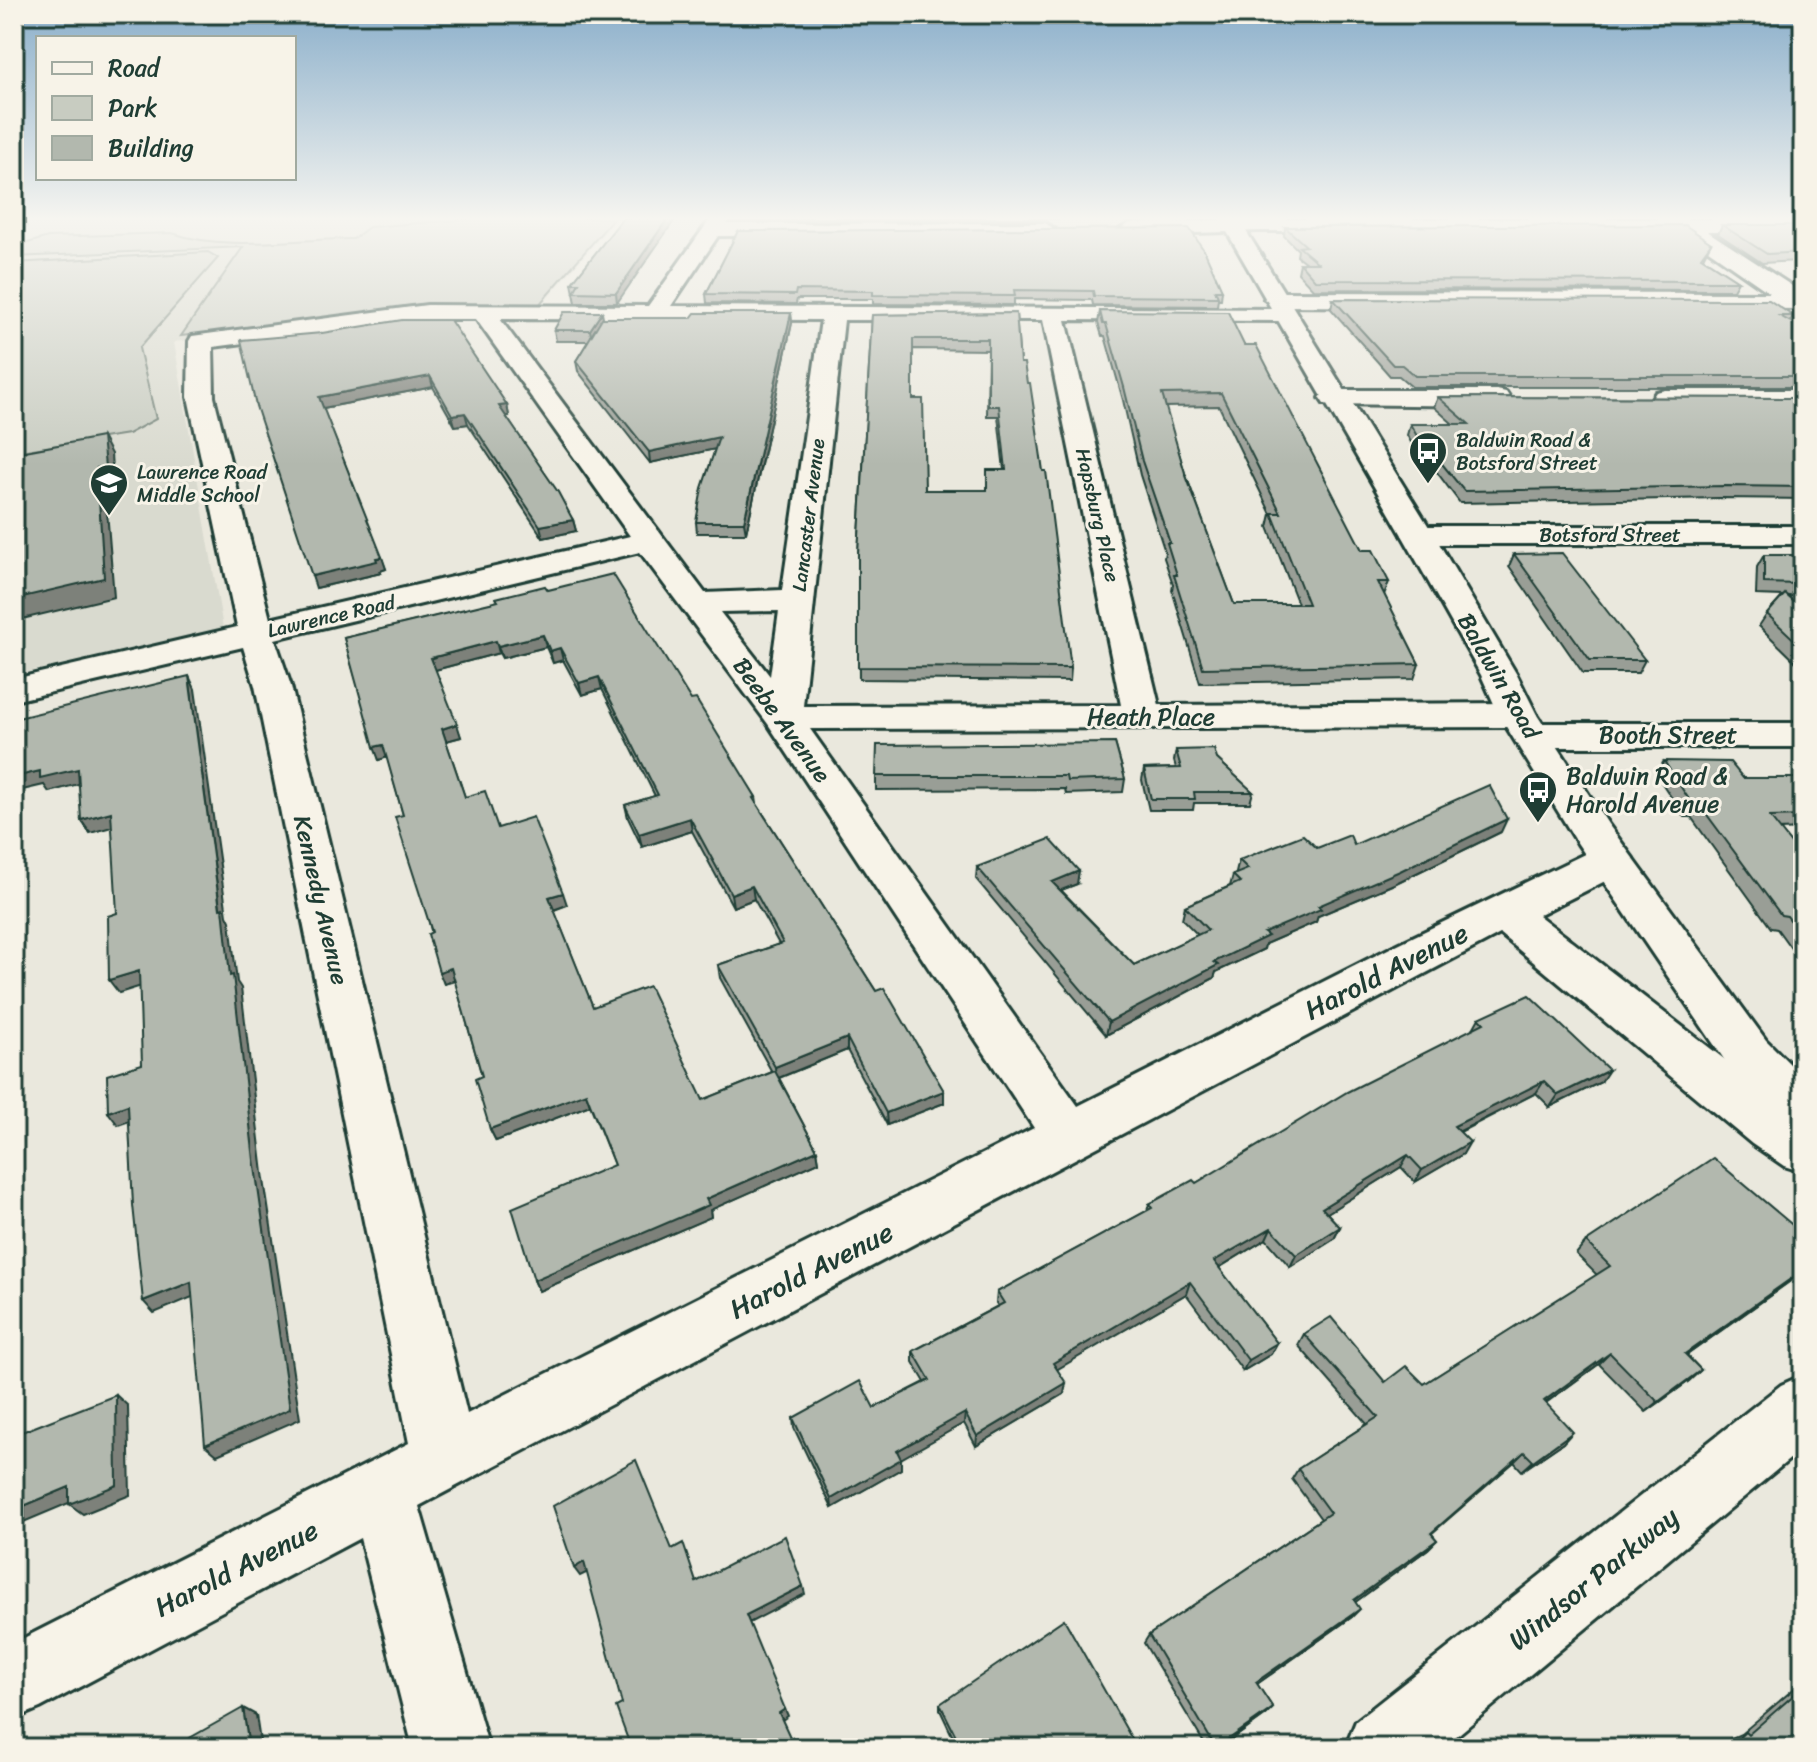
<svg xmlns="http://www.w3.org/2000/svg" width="1817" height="1762" viewBox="0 0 1817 1762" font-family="Sriracha,sans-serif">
	<rect width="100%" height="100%" fill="#eae8dd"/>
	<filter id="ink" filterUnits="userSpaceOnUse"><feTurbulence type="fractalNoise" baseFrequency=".0125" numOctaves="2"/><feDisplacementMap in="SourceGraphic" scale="16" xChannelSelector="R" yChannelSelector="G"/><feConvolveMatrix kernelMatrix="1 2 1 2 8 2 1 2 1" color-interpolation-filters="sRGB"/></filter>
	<g filter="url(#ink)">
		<polygon fill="#d9dacf" points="617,218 539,308 425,309 174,342 223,628 14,675 14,219"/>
		<g fill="#c8ccc1" stroke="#74847a" stroke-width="2">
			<path d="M481,218H614L538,306L429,307L181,336L243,247L14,257V247L48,237L172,233C228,252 294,238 353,239L369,227Z"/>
			<polygon points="208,252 218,258 139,348 156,419 128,434 14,452 14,263"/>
		</g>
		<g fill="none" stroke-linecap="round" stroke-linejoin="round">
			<g stroke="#1f3d34" stroke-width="6">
				<g id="minor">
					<path d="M711,218H730L727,224L1045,223L1055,229L1045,235L718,236L671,306L1292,309L1296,314L1292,319L1284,321L1066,320L1159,705L1518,703L1531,707L1537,715L1531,723L1518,727L810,729L1078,1106L1398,944L1595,849L1610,845L1625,849L1632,860L1625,871L1538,915L1803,1120V1172L1784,1166L1752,1144L1500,934L419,1506L489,1748H413L360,1538L40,1708L14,1719V1643L409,1443L255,686L243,647L14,701V679L237,627L188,397L189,341L192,336L427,305L648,306ZM427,319H476L630,536L270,619L214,397L213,347ZM500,319L821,320L782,590L705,593ZM844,320H1043L1121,705L803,706ZM640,552L768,724L1034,1128L467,1414L291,686L275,639ZM779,611L770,676L720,612Z"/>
					<polygon points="1257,219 1803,219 1803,231 1707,231 1803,293 1803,309 1275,306 1264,299 1275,292 1770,293 1681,231 1257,231 1130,235 1120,229 1130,223"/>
					<polygon points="14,220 22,222 25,226 22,230 14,232"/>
					<polygon points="1333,390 1497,390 1506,392 1510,398 1506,404 1497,406 1324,404 1320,398 1324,392"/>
					<polygon points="1665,390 1803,390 1803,406 1656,404 1652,398 1656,392"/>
					<polygon points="1418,526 1803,526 1803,544 1418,544 1407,542 1402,535 1407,528"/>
					<polygon points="1532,723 1803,723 1803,747 1532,747 1518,743 1513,735 1518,727"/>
					<polygon points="1803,1375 1803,1448 1442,1748 1345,1748 1356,1721 1781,1385"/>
				</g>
			</g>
			<g stroke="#1f3d34" stroke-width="6">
				<polygon id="secondary" points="1219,218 1238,218 1434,535 1517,675 1537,715 1608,824 1766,1040 1803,1077 1803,1134 1784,1128 1730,1068 1578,844 1499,715 1481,675 1402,535"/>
			</g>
			<use href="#minor" fill="#f7f3e8" fill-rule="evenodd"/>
			<use href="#secondary" fill="#f7f3e8" fill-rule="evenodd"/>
		</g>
		<g fill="#999e96" stroke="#1f3d34" stroke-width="2" fill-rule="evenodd">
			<polygon points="623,218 617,303 576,303 572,283"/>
			<polygon points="750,218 1179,218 750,221"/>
			<polygon points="1722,225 1803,225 1803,263 1799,261 1762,263 1718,234"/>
			<polygon points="1285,227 1711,243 1703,258 1738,281 1733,290 1313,289 1298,273 1300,263 1306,263 1297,256 1298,250 1284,236"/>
			<polygon points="738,231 1222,290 1221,299 1218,299 1217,306 1093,305 1092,300 1014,299 1014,305 873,304 873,299 797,299 796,304 707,303 706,294"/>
			<polygon points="1333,299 1793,316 1790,322 1803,329 1803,387 1412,387 1399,376 1390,376 1331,309"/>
			<path d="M1100,311L1244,345L1362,550L1389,582L1384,595L1419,664L1414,679L1200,683L1172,590L1173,584L1164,558L1165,552L1140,475L1123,400L1105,336H1102L1098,323ZM1219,406L1271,514L1268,527L1298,604H1234L1185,473L1165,407Z"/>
			<polygon points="791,313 792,323 746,533 697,533 696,522 715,449 650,463 578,371 576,361 589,341 556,341 554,330 603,318 691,318"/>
			<path d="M1016,313L1020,363L1071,668L1070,681L859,679L858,554L872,315ZM913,349L988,350L987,416H998L1004,470H987V490H925L913,399Z"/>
			<polygon points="322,333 507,405 509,416 506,416 573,520 576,531 543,538 468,424 455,426 433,387 323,408 386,569 380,571 381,573 316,588"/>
			<polygon points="1438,397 1803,398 1803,499 1720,498 1460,503 1436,471 1427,471 1407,435 1410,424 1453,424 1434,407"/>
			<polygon points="1514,554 1645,660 1638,673 1583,673 1509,566"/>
			<polygon points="1764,555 1803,555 1803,597 1788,596 1803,610 1803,669 1759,626 1767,614 1783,596 1756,595 1757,567"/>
			<path d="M548,590L691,700L756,797L757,804L876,991L944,1091V1103L887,1125L847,1050L779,1078L817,1150L819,1162L710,1210L711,1217L539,1291L534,1280L614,1165L590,1105L496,1141L490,1129L482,1076L455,981L444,984L403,815L387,757L379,760L344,638ZM546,647L553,663L563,660L582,695L602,689L655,796L625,805L628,818L642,847L692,831L733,907L754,899L779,944L718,965L720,978L772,1072L703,1100L593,1007L554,910L567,905L498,828L465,797L446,741L461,737L435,670L499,653L502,658Z"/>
			<polygon points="1115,743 1125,779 1123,792 1066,794 1065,789 876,790 876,776"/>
			<polygon points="1176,750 1217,759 1253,792 1250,803 1194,803 1193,810 1149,810 1142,780 1144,769 1176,768 1174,761"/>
			<polygon points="1664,761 1743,778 1803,778 1803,829 1780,830 1803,859 1803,965 1777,929 1771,928 1691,817 1684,817 1656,774"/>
			<polygon points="1501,832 1394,884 1318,916 1316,922 1265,944 1264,949 1216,972 1214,978 1106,1035 976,879 977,867 1077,884 1061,890 1134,965 1198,935 1182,919 1185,906 1230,886 1233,875 1237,874 1236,873 1239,860 1317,848"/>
			<polygon points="1479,1018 1601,1082 1550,1107 1536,1093 1460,1132 1463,1154 1415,1182 1401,1167 1327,1213 1340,1227 1334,1239 1290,1267 1266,1239 1219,1268 1277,1343 1271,1354 1243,1371 1186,1294 1057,1369 1064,1394 976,1446 964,1423 901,1458 901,1469 832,1508 794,1428 793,1418 874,1408 925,1382 913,1362 913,1351 998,1306 996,1303 997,1292 1147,1211 1149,1204 1196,1183 1473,1029"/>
			<polygon points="1803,1234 1803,1272 1687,1355 1701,1370 1689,1381 1646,1412 1599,1364 1546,1403 1563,1443 1522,1471 1514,1462 1431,1533 1437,1540 1428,1549 1355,1602 1352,1617 1257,1684 1273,1708 1266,1715 1220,1748 1207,1748 1144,1643 1149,1635 1321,1519 1292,1479 1298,1469 1367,1424 1298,1345 1304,1334 1385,1382 1424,1384 1597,1275 1576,1254 1586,1242"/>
			<polygon points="1803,1681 1803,1748 1719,1748 1729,1739 1741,1734"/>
			<polygon points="940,1704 1137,1748 958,1748 940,1710"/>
		</g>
		<g fill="#7d817a" stroke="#1f3d34" stroke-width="2">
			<polygon points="668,218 676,218 617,303 616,293"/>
			<polygon points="602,312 604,322 592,341 590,330"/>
			<polygon points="791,313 792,323 746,533 744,522"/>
			<polygon points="430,376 433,387 323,408 319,397"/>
			<polygon points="507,405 509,416 501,417 499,406"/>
			<polygon points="465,413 468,424 455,426 452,415"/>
			<polygon points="102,437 111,454 113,484 105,486 114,597 14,621 14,599 97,468"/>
			<polygon points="719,437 720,448 650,463 649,452"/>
			<polygon points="573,520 576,531 543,538 540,526"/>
			<polygon points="382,557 386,569 380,571 381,573 316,588 312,576"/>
			<polygon points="543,635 546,647 502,658 498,646"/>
			<polygon points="496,641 499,653 435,670 431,658"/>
			<polygon points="560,648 563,660 553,663 550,651"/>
			<polygon points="189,676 195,689 227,915 230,921 237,982 241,988 263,1173 300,1419 217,1455 205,1445 254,1160"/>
			<polygon points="599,677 602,689 582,695 579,683"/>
			<polygon points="457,724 461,737 446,741 442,729"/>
			<polygon points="383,745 388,757 379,760 374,747"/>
			<polygon points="78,769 86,782 49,792 44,785 14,792 14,777 40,771"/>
			<polygon points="111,812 119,825 90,833 81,820"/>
			<polygon points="690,818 692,831 642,847 639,834"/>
			<polygon points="1507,819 1501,832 1394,884 1318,916 1316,922 1265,944 1264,949 1216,972 1214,978 1106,1035 1109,1022 1264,933 1318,906"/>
			<polygon points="1079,871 1077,884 1051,894 1052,882"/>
			<polygon points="752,886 754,899 733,907 731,894"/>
			<polygon points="563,893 567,905 553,910 549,897"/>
			<polygon points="451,968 456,980 444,984 439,972"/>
			<polygon points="139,971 148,984 119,993 109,980"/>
			<polygon points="847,1038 847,1050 776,1079 775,1067"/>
			<polygon points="1609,1070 1601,1082 1550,1107 1558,1095"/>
			<polygon points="1544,1081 1536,1093 1446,1138 1454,1126"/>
			<polygon points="944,1091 944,1103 887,1125 886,1113"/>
			<polygon points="586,1093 590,1105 496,1141 490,1129"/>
			<polygon points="128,1105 138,1118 118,1125 108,1112"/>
			<polygon points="1470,1142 1463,1154 1415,1182 1422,1170"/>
			<polygon points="817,1150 819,1162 710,1210 711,1217 539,1291 534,1280 706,1199"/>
			<polygon points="1408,1155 1401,1167 1316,1220 1322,1208"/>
			<polygon points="1340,1227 1334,1239 1290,1267 1296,1255"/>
			<polygon points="1271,1228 1266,1239 1210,1273 1214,1261"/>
			<polygon points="1803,1270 1803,1272 1673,1365 1685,1354"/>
			<polygon points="191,1282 202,1293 154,1313 143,1301"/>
			<polygon points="1190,1282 1186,1294 1051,1373 1053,1363"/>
			<polygon points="1277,1343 1271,1354 1243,1371 1248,1360"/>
			<polygon points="1610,1353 1599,1364 1534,1411 1544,1401"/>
			<polygon points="1701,1370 1689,1381 1646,1412 1658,1402"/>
			<polygon points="1066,1383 1064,1394 976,1446 977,1436"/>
			<polygon points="116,1395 128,1406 130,1495 83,1514 69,1504"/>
			<polygon points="965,1413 964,1423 897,1461 897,1451"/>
			<polygon points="1573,1432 1563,1443 1522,1471 1533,1461"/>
			<polygon points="1524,1452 1514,1462 1422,1542 1431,1533"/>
			<polygon points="901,1459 901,1469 832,1508 831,1499"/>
			<polygon points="69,1487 83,1497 14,1526 14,1510"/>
			<polygon points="1437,1540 1428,1549 1346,1609 1354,1600"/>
			<polygon points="584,1562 590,1571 580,1576 574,1568"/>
			<polygon points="803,1586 805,1594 749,1623 746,1615"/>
			<polygon points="1360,1609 1352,1617 1250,1689 1256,1682"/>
			<polygon points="243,1708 256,1715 261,1748 249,1748"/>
			<polygon points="1273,1708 1266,1715 1220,1748 1218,1748"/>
			<polygon points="785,1709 788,1716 782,1720 779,1713"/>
		</g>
		<g fill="#b2b8ae" stroke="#1f3d34" stroke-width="2" fill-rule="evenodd">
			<polygon points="623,218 668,218 616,293 574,292 579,283 572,283"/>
			<polygon points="1685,225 1711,243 1701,257 1738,281 1315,280 1300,263 1318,263 1299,247 1306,246 1285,227"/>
			<polygon points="1722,225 1803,225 1803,252 1767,254"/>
			<polygon points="1189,228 1205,252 1222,290 1215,290 1218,297 1094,296 1093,291 1014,290 1015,296 873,295 873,291 796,290 795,295 706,294 738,231"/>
			<polygon points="1333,299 1769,300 1793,316 1780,316 1803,329 1803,376 1415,376 1402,365 1393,365"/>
			<path d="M1100,311L1228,312L1244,345H1256L1362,550H1373L1389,582H1378L1419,664L1203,668L1174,575H1177L1167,543H1170L1142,461L1124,387L1106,324H1103ZM1221,393L1281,513H1272L1308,604H1234L1185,473L1162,394Z"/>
			<polygon points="564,312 602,312 590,330 554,330"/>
			<polygon points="695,313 791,313 744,522 696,522 702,488 719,437 649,452 576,361 602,318 691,318"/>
			<path d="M1016,313L1020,363H1024L1027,383H1030L1043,471H1046L1071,668L858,667V554L872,315ZM913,339H988V406H999L1006,470H987V490H925L923,399H913Z"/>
			<polygon points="402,320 450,320 507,405 499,406 558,492 573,520 540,526 465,413 452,415 430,376 319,397 382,557 376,558 377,561 312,576 256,406 241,340 322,333"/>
			<polygon points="1438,397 1803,398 1803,487 1726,486 1464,491 1439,460 1431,460 1410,424 1469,424"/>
			<polygon points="102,437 105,467 97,468 104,578 14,599 14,453"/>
			<polygon points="1562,553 1645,660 1590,660 1514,554"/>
			<polygon points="1764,555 1803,555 1803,584 1764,583"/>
			<polygon points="613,574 691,700 696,699 756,797 753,798 876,991 884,988 944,1091 886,1113 847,1038 775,1067 718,965 783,943 752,886 731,894 690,818 639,834 625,805 658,795 599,677 579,683 560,648 550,651 543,635 498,646 496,641 431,658 457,724 442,729 465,797 485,791 498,828 533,817 563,893 549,897 593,1007 649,986 703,1100 775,1071 817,1150 706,1199 709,1205 534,1280 512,1208 614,1165 586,1093 490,1129 475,1079 482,1076 451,968 439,972 428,934 432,932 395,817 403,815 383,745 374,747 344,638 498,601 496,598 545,586 548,590"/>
			<polygon points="1785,594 1803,610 1803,648 1767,614"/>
			<polygon points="189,676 220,909 223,908 230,976 233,975 254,1160 290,1409 205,1445 191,1282 143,1301 133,1205 128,1105 108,1112 107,1075 142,1064 139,971 109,980 108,916 117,913 111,812 81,820 78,769 40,778 40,771 14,777 14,719"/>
			<polygon points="1115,743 1125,779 1067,781 1066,776 876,776 877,745"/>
			<polygon points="1214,749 1217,759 1253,792 1194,792 1195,799 1151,799 1144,769 1181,768 1176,750"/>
			<polygon points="1664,761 1730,762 1743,778 1803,778 1803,816 1770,817 1803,859 1803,937 1787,916 1781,915 1699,804 1692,804"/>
			<polygon points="1489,785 1507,819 1400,871 1318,906 1321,909 1264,933 1268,936 1214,962 1218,965 1109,1022 977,867 1050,839 1079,871 1052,882 1134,965 1208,930 1185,906 1240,882 1233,875 1248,869 1239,860 1303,835 1317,848 1350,835 1354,845"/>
			<polygon points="1529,995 1609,1070 1558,1095 1544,1081 1454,1126 1470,1142 1422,1170 1408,1155 1322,1208 1340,1227 1296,1255 1271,1228 1214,1261 1277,1343 1248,1360 1190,1282 1053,1363 1066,1383 977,1436 965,1413 897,1451 901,1459 831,1499 793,1418 860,1381 874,1408 930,1380 913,1351 1004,1303 997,1292 1152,1208 1149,1204 1193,1180 1196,1183 1347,1092 1484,1023 1479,1018"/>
			<polygon points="1713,1158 1803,1234 1803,1270 1685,1354 1701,1370 1658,1402 1610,1353 1544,1401 1573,1432 1533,1461 1524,1452 1431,1533 1437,1540 1354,1600 1360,1609 1256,1682 1273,1708 1216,1748 1149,1635 1330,1513 1298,1469 1378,1417 1304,1334 1331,1317 1385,1382 1406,1366 1424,1384 1610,1266 1586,1242"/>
			<polygon points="116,1395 117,1485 69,1504 69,1487 14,1510 14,1435"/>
			<polygon points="636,1460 672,1549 683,1543 696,1582 785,1536 803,1586 746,1615 785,1709 779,1713 795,1748 631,1748 616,1707 622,1704 584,1562 574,1568 553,1506"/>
			<polygon points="1064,1619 1137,1748 962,1748 940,1704"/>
			<polygon points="1803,1687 1803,1748 1728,1748 1745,1732 1748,1735"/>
			<polygon points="243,1708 249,1748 172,1748"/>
		</g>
	</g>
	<linearGradient id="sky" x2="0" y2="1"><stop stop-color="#89aeca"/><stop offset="0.47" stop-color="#f6f5f0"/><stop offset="1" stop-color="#f6f5f0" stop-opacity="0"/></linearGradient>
	<rect width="1817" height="465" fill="url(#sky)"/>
	<defs>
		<g id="bus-pin" transform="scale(2)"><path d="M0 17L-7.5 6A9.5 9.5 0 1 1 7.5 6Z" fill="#1f3d34" stroke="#f7f3e8"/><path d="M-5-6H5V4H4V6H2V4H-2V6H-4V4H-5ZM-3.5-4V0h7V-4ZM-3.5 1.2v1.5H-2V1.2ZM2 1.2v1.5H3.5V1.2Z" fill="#fff"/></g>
		<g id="school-pin" transform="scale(2)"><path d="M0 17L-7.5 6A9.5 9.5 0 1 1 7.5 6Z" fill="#1f3d34" stroke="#f7f3e8"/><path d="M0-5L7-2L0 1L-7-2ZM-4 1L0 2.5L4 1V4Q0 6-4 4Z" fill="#fff"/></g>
	</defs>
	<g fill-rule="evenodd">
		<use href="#bus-pin" x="1428" y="451"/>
		<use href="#school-pin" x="109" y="483"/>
		<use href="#bus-pin" x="1538" y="790"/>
	</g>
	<g text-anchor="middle" stroke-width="6" stroke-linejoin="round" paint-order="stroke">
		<g font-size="20" fill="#1f3d34" stroke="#f7f3e8" text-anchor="start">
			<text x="1456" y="447">Baldwin Road &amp;<tspan x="1456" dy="23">Botsford Street</tspan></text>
			<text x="137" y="479">Lawrence Road<tspan x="137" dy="23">Middle School</tspan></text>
		</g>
		<g font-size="20" fill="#1f3d34" stroke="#f7f3e8">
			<text transform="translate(808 515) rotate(-83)" y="7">Lancaster Avenue</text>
			<text transform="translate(1098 515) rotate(77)" y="7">Hapsburg Place</text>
			<text x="1610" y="542">Botsford Street</text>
			<text transform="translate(331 616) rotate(-13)" y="7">Lawrence Road</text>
		</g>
		<g font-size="24" fill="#1f3d34" stroke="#f7f3e8">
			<text transform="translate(1499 676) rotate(60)" y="8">Baldwin Road</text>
			<text x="1151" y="725">Heath Place</text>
			<text transform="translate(782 720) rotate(54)" y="8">Beebe Avenue</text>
			<text x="1668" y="743">Booth Street</text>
			<text transform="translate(321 900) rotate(77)" y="8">Kennedy Avenue</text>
		</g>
		<g font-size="24" fill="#1f3d34" stroke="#f7f3e8" text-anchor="start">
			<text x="1566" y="784">Baldwin Road &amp;<tspan x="1566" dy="28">Harold Avenue</tspan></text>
		</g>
		<g font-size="28" fill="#1f3d34" stroke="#f7f3e8">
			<text transform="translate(1386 971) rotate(-27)" y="10">Harold Avenue</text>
			<text transform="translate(811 1270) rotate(-27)" y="10">Harold Avenue</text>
			<text transform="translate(236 1568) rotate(-27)" y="10">Harold Avenue</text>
			<text transform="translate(1593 1578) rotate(-39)" y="10">Windsor Parkway</text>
		</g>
	</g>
	<rect width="1817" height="1762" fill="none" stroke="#f7f3e8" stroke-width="48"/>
	<rect x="24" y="24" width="1769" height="1714" fill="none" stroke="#1f3d34" stroke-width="3" filter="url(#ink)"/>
	<rect x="36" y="36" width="260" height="144" fill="#f7f3e8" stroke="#a1aaa0" stroke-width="2"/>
	<rect x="52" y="62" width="40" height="12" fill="#f7f3e8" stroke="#a1aaa0" stroke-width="2"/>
	<text x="108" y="76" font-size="24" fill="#1f3d34">Road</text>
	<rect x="52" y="96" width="40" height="24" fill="#c8ccc1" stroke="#a1aaa0" stroke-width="2"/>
	<text x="108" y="116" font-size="24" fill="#1f3d34">Park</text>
	<rect x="52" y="136" width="40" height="24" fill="#b2b8ae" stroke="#a1aaa0" stroke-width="2"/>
	<text x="108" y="156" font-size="24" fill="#1f3d34">Building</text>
</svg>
